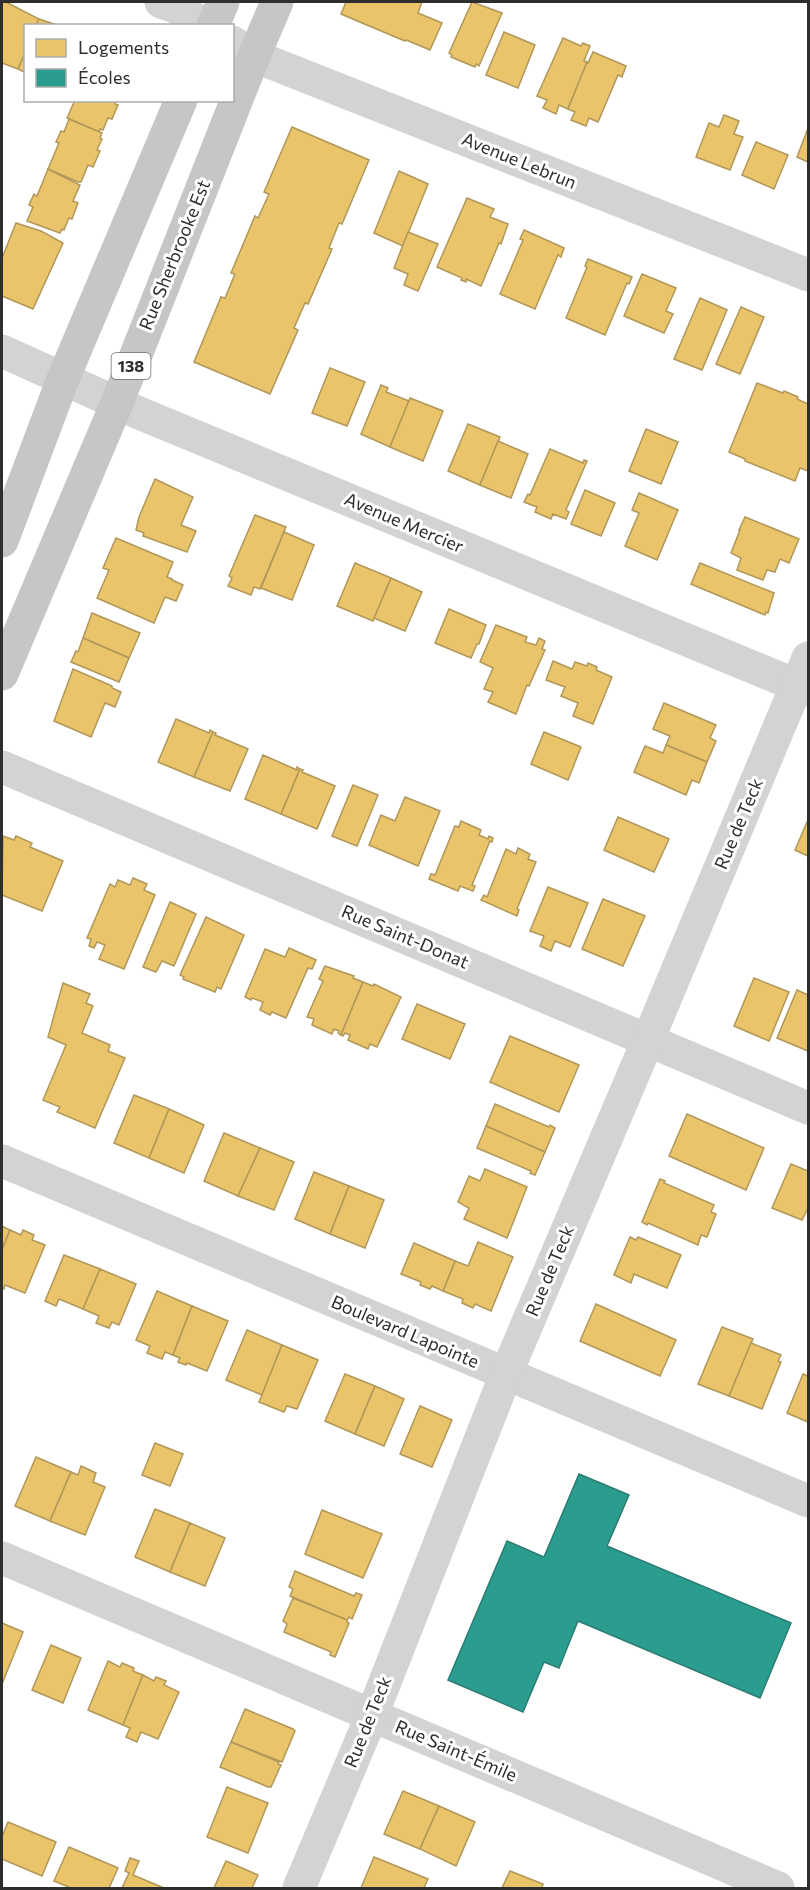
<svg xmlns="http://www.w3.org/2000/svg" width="810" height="1890" viewBox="0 0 810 1890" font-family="Commissioner,sans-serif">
	<rect width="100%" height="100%" fill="#fff"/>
	<g fill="#e9c46a" stroke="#b19758" stroke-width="1.5">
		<polygon points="2,2 6,2 39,19 36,26 26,26 26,51 18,69 2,63"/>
		<polygon points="346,2 422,2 418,13 442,23 430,50 406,40 405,41 341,14"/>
		<polygon points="472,2 502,13 479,66 476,64 475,67 451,57 452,55 449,53"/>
		<polygon points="39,19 60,26 36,26"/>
		<polygon points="504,32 535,45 518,88 486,75"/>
		<polygon points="563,38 581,46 583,43 590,46 584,61 587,62 568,109 559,105 556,114 543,108 547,100 537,96"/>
		<polygon points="26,51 26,73 18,69"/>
		<polygon points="593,52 626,66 622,77 618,75 598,122 589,118 586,126 571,120 575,112 568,109 587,62 588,63"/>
		<polygon points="75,100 116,100 115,104 118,105 112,119 108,118 103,130 100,129 99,132 67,118"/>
		<polygon points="724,115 739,121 734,134 743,137 730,170 696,157 709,123 719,127"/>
		<polygon points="69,119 102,133 100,138 102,139 97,150 100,151 93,167 88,165 81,182 78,182 48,169 59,143 56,142 61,131 64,132"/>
		<polygon points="292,127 369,160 342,224 339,223 329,248 332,249 308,304 305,303 294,328 298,330 270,394 194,362 221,297 225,298 235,274 231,273 255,216 258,218 269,194 264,192"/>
		<polygon points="808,128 808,162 797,157"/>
		<polygon points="756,142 788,155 774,189 742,175"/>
		<polygon points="48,169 80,185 73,201 78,203 72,219 69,218 64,230 62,229 60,233 27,221 33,207 29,205 34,194 37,196"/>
		<polygon points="399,171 428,184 403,246 374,233"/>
		<polygon points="467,198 494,209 490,217 508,224 501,244 499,243 481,286 466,279 466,282 461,280 462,278 437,267"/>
		<polygon points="16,223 41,231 63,243 33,309 2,296 2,258"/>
		<polygon points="524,230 564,248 561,257 558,255 535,309 500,294 523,240 520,239"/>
		<polygon points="408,232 438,244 418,291 404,285 408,274 394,268"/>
		<polygon points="588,259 632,277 629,284 627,283 605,335 566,318 587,267 585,266"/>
		<polygon points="642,274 676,288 666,311 673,314 664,333 624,316"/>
		<polygon points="700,298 727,310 702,370 674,359"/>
		<polygon points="741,307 764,317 740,374 716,364"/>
		<polygon points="330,368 365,382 347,426 312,413"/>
		<polygon points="757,383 783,393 784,391 798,397 797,399 808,404 808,471 800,468 795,481 745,461 745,459 729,452"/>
		<polygon points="381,385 388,388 386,392 409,401 390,447 361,434"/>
		<polygon points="410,398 443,411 423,461 390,447"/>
		<polygon points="468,424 500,437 480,485 448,471"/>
		<polygon points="646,429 678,442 661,484 629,471"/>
		<polygon points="498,441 528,454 511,498 480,485"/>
		<polygon points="550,449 583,463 584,460 587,461 566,510 569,512 566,519 553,514 551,519 535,512 537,507 524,502 528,494 530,495"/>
		<polygon points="155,479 193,497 181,525 196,531 187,552 143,536 144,533 136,530 139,517"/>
		<polygon points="585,490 615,503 601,536 571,524"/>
		<polygon points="639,493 678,510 657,560 625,546 639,513 632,510"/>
		<polygon points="255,515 286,527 260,589 254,587 251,595 228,586 232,578 229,576"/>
		<polygon points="745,517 799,539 789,563 780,559 775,572 767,570 763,580 737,570 741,558 731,553 740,530 739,530"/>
		<polygon points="284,532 314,545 292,600 261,588"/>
		<polygon points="116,538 173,562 167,577 172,579 172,580 183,585 176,601 165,597 154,623 97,598 109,570 103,568"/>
		<polygon points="355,563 391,578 373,621 337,606"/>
		<polygon points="700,563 774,593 768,613 766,612 765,615 691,584"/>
		<polygon points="391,578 422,592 405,631 374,618"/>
		<polygon points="449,609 486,625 479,644 477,644 471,658 435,643"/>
		<polygon points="92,613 140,633 129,658 83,638"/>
		<polygon points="496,625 527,637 525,642 536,645 539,638 545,641 542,649 545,650 529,686 527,685 516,714 488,702 493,692 484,689 493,668 480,662"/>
		<polygon points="83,638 129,658 119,682 71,662 76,651 78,652"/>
		<polygon points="553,661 572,669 575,662 587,666 588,663 597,667 596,670 612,677 593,724 573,716 578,703 561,696 565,687 546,680"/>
		<polygon points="73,669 112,686 112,688 121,692 115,707 105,703 91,737 54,721"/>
		<polygon points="664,703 716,725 710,738 716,741 707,762 666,745 670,736 653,729"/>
		<polygon points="176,719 209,733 210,730 213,732 194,777 158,762"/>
		<polygon points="213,732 216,733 215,735 248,749 230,791 194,777"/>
		<polygon points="544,732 581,747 568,780 531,764"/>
		<polygon points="666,745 707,762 699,783 692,780 686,795 634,772 645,746 663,753"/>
		<polygon points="263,755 297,770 297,767 300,769 281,814 245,799"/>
		<polygon points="300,769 303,770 302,772 335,786 317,829 281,814"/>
		<polygon points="353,785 378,795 357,846 332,836"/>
		<polygon points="405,797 440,811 418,866 369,845 381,815 395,821"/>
		<polygon points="618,817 669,839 654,872 604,850"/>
		<polygon points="461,821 481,830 479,835 488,839 489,836 493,838 492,842 490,841 472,885 475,886 473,891 460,886 458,891 429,879 431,874 435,875 455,826 459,827"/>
		<polygon points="807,822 808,823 808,856 795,850"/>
		<polygon points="3,836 14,840 16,836 32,843 30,847 63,861 42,911 2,895"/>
		<polygon points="518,848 530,854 528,859 536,862 517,909 519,910 517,916 481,900 484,895 487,897 506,849 516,854"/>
		<polygon points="133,878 147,884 144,890 155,895 124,969 99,959 105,945 97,942 94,948 89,946 91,939 87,938 110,884 115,887 118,880 130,885"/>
		<polygon points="548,887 588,903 570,947 555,941 551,951 540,946 544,936 530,931"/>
		<polygon points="603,899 645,916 623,966 582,949"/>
		<polygon points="170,902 196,914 174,966 162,961 156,972 143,967"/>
		<polygon points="206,917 244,935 221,989 217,987 215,992 183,979 184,977 180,975"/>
		<polygon points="289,948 316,960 312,969 308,968 286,1018 272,1012 270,1015 260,1010 263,1002 252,998 251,1000 245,997 265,949 285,957"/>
		<polygon points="325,966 354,976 353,978 363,982 341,1035 338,1033 339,1031 334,1029 332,1034 312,1025 314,1019 307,1017 323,981 319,979"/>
		<polygon points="754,978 789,992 769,1041 734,1026"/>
		<polygon points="363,982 373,986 374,984 401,997 377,1047 370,1044 368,1049 348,1040 350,1035 345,1033 343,1036 341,1035"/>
		<polygon points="63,983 90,994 86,1003 93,1006 82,1033 110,1045 108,1051 125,1058 95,1128 57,1112 60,1107 43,1100 66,1045 48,1037"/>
		<polygon points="797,990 808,995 808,1051 777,1038"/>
		<polygon points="417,1004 465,1024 450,1059 402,1039"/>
		<polygon points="510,1036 579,1065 559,1112 490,1082"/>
		<polygon points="134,1095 169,1109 149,1158 114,1143"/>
		<polygon points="495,1104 549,1127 550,1125 555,1128 545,1152 486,1126"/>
		<polygon points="169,1109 204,1125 184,1173 149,1158"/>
		<polygon points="687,1114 764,1148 746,1190 669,1156"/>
		<polygon points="486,1126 545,1152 535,1175 530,1173 531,1171 477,1148"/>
		<polygon points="224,1133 260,1148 238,1196 204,1181"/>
		<polygon points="260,1148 294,1162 274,1210 238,1196"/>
		<polygon points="791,1164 808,1171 808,1208 802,1220 772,1208"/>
		<polygon points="485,1169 527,1187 507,1238 464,1219 469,1208 458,1202 469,1176 480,1181"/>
		<polygon points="314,1172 349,1186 330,1234 295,1219"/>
		<polygon points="660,1179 665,1181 664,1183 714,1205 711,1212 716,1214 707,1237 701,1235 698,1245 648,1223 647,1225 642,1222"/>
		<polygon points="349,1186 384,1200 365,1248 330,1234"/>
		<polygon points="2,1226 10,1230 2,1250"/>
		<polygon points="10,1230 21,1235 23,1230 34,1235 32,1240 45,1245 25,1293 5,1285 4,1289 2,1288 2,1250"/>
		<polygon points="630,1237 636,1240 638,1237 681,1255 667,1288 634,1274 631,1283 614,1275"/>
		<polygon points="478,1242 513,1257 491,1311 475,1304 473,1308 462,1303 463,1299 443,1291 455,1261 468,1266"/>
		<polygon points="414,1243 455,1261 443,1291 432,1286 430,1289 420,1285 421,1282 401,1274"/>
		<polygon points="64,1255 100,1269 83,1309 59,1299 56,1306 45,1301"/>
		<polygon points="100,1269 136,1284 119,1325 112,1322 109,1328 96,1323 99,1316 83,1309"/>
		<polygon points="157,1291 192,1306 173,1355 165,1352 162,1359 147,1353 150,1346 136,1340"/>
		<polygon points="596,1304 676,1340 660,1376 580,1341"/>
		<polygon points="192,1306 228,1321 207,1371 187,1363 186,1365 178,1362 180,1358 173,1355"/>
		<polygon points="722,1327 753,1339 729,1396 698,1384"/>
		<polygon points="247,1330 282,1345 262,1395 226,1380"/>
		<polygon points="751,1343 781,1355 778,1361 781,1362 762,1409 729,1396"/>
		<polygon points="282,1345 318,1360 297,1409 287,1406 284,1412 259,1402"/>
		<polygon points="345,1374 375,1386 355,1434 325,1421"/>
		<polygon points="803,1374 808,1376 808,1422 787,1413"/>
		<polygon points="375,1386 404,1399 384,1446 355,1434"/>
		<polygon points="420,1406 452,1420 432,1467 400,1454"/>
		<polygon points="155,1443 183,1454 170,1486 142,1475"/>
		<polygon points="36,1457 71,1472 50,1521 15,1506"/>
		<polygon points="81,1466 96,1473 93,1482 105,1487 85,1535 50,1521 71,1472 78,1475"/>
		<polygon points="155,1509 190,1523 170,1572 135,1557"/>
		<polygon points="322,1510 382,1534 363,1578 305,1554"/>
		<polygon points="190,1523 225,1538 205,1586 170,1572"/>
		<polygon points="295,1571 354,1596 356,1593 362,1595 352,1619 349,1617 347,1620 290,1596 293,1589 289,1587"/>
		<polygon points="293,1598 347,1620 347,1622 349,1623 335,1657 330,1655 331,1652 284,1632 287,1624 283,1621"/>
		<polygon points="2,1623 23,1632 2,1684"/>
		<polygon points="51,1645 81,1658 63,1703 32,1690"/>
		<polygon points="108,1661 120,1667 122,1663 134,1668 133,1671 143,1675 123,1725 88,1710"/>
		<polygon points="143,1675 154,1681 156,1677 166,1681 164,1685 179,1692 158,1739 141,1732 137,1742 126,1737 130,1728 123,1725"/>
		<polygon points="245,1709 293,1729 295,1731 282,1762 231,1742"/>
		<polygon points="231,1742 279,1762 278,1764 281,1765 271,1787 268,1787 220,1767"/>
		<polygon points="227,1787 268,1803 248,1853 207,1837"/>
		<polygon points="403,1791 439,1806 420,1849 384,1834"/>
		<polygon points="439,1806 475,1822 456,1866 420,1849"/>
		<polygon points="8,1822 56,1842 42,1876 2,1859 2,1837"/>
		<polygon points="69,1847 118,1868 109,1888 71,1888 54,1881"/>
		<polygon points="374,1857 428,1879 424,1888 361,1888"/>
		<polygon points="130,1858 139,1861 133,1875 164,1888 122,1888 129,1873 125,1871"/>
		<polygon points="226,1861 258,1875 252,1888 214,1888"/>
		<polygon points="510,1871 543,1884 542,1888 502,1888"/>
	</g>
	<polygon fill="#2a9d8f" stroke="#2b7c72" stroke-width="1.5" points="579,1474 629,1495 607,1546 791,1623 760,1698 578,1621 559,1668 544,1662 523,1712 448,1680 507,1541 544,1557"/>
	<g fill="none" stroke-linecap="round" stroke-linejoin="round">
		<g stroke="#d3d3d3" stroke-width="33">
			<polyline points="161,2 175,7 207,26"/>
			<polyline points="232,42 254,56 808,275"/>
			<polyline points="2,351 139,413 808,690"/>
			<polyline points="2,767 808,1108"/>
			<polyline points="2,1161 808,1501"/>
			<polyline points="2,1558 778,1888"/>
			<polyline points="299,1888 372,1715 506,1374 648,1040 808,658"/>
		</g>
		<g stroke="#c6c6c6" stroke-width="33">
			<polyline points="213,26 223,2"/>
			<polyline points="2,541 63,379 181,100"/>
			<polyline points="2,674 117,403 254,56 277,2"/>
		</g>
	</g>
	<g text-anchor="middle" stroke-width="6" stroke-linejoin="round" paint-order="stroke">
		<rect fill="#fff" stroke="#6d6d6d" stroke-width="1.5" x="111.5" y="353" width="39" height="26" rx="4.5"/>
		<g font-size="16" font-weight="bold" fill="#2e2e2e">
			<text x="131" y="372">138</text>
		</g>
		<g font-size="18" fill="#2e2e2e" stroke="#fff">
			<text transform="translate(519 161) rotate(22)" y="6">Avenue Lebrun</text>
			<text transform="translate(175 255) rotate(-68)" y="6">Rue Sherbrooke Est</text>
			<text transform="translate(404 523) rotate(23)" y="6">Avenue Mercier</text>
			<text transform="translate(739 824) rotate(-67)" y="6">Rue de Teck</text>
			<text transform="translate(405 937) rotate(23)" y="6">Rue Saint-Donat</text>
			<text transform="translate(550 1271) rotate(-67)" y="6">Rue de Teck</text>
			<text transform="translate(405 1332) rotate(23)" y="6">Boulevard Lapointe</text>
			<text transform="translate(368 1722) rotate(-68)" y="6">Rue de Teck</text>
			<text transform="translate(456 1751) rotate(23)" y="6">Rue Saint-Émile</text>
		</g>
	</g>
	<rect width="810" height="1890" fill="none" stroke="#2e2e2e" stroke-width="6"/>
	<rect x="24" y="24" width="210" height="78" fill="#ffffff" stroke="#ababab" stroke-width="1.5"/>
	<rect x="36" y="39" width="30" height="18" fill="#e9c46a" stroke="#ababab" stroke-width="1.5"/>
	<text x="78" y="54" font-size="18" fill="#2e2e2e">Logements</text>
	<rect x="36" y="69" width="30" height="18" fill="#2a9d8f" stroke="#ababab" stroke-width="1.5"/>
	<text x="78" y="84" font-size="18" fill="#2e2e2e">Écoles</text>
</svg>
